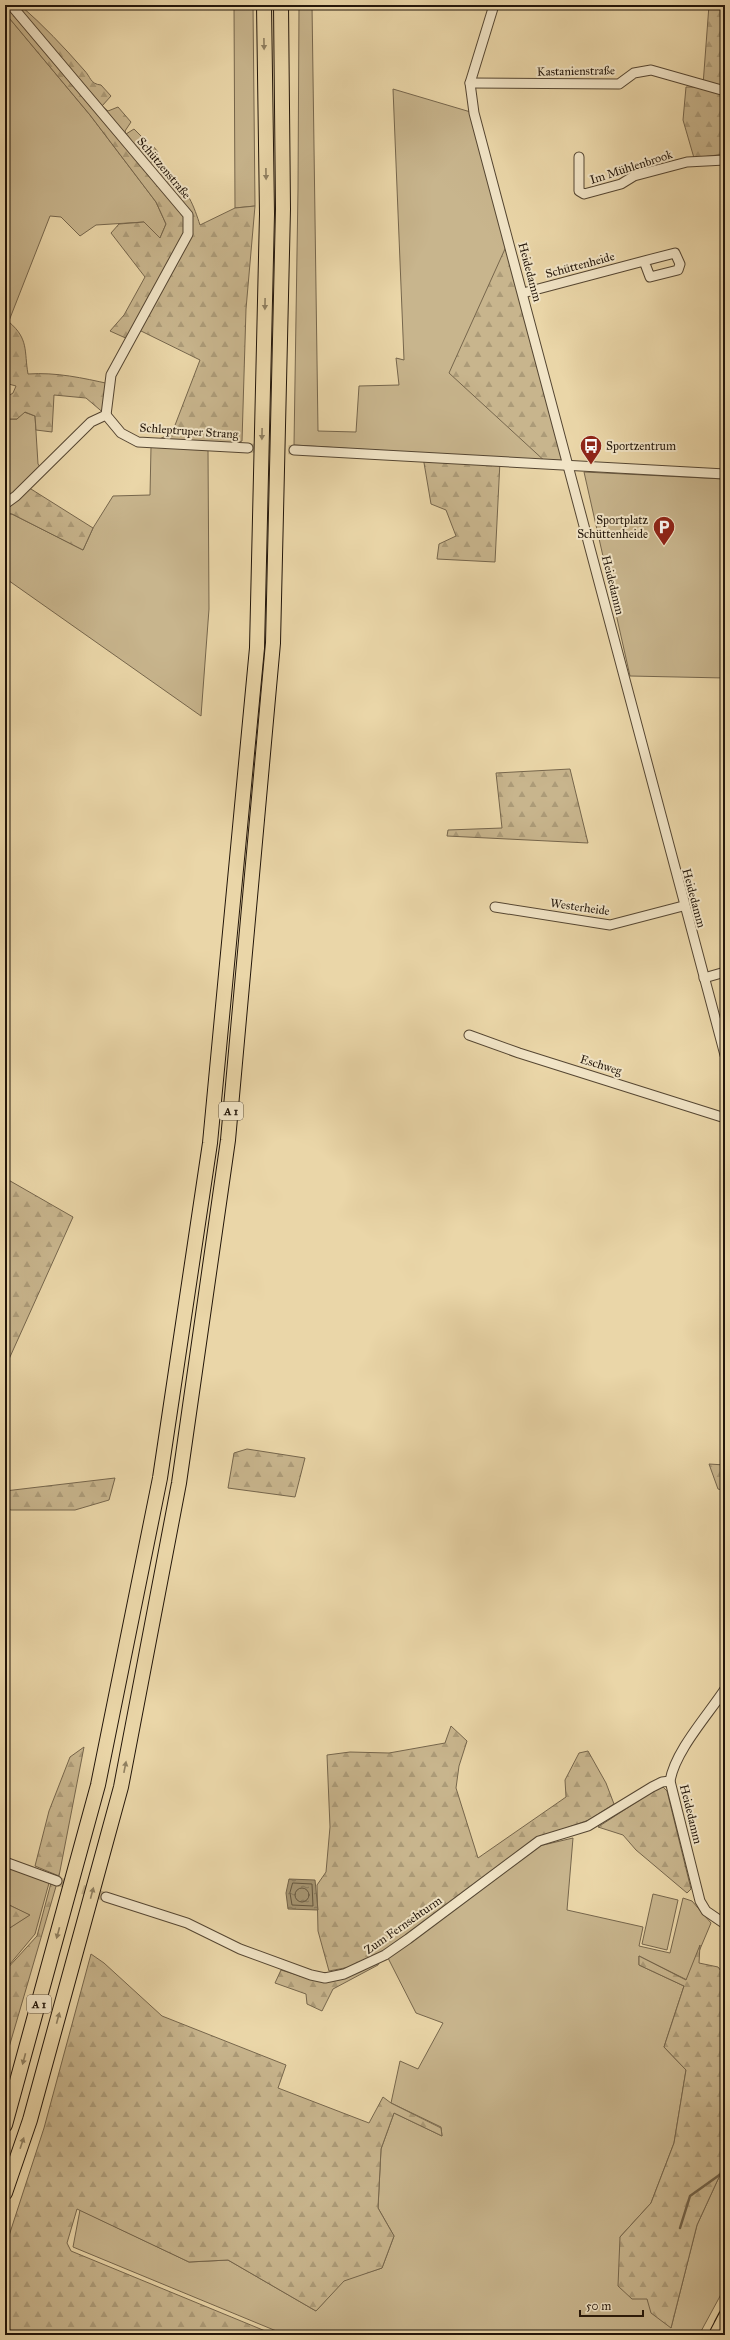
<svg xmlns="http://www.w3.org/2000/svg" width="730" height="2340" viewBox="0 0 730 2340" font-family="'IM FELL Great Primer',serif">
	<defs>
		<pattern id="forest-firs" width="22" height="20" patternUnits="userSpaceOnUse"><rect width="22" height="20" fill="#c8b58d"/><path d="M5 1l3.5 6h-7zM16 11l3.5 6h-7z" fill="#ac9b78"/></pattern>
		<pattern id="water-ripples" width="26" height="14" patternUnits="userSpaceOnUse"><rect width="26" height="14" fill="#a69572"/><path d="M2 4q2-2 4 0t4 0M15 11q2-2 4 0t4 0" fill="none" stroke="#87795c"/></pattern>
	</defs>
	<rect width="100%" height="100%" fill="#ead6a8"/>
	<filter id="stains"><feTurbulence type="fractalNoise" baseFrequency=".005" numOctaves="4"/><feColorMatrix values="0 0 0 0 .2 0 0 0 0 .09 0 0 0 0 .02 0 0 0 .5 -.17"/></filter>
	<radialGradient id="worn" r=".72"><stop offset=".6" stop-color="#630" stop-opacity="0"/><stop offset="1" stop-color="#630" stop-opacity=".3"/></radialGradient>
	<g fill="#c8b58d" stroke="#76664c">
		<polygon points="234,5 253,5 255,206 235,208"/>
		<polygon points="299,5 312,5 318,431 356,432 359,386 399,385 396,358 404,360 393,89 474,113 509,240 545,461 294,445 298,189"/>
		<polygon points="5,13 90,115 156,202 166,224 160,238 144,222 96,225 80,236 61,217 50,216 5,331"/>
		<polygon points="24,412 35,416 38,464 41,468 5,499 5,419 17,419"/>
		<polygon points="151,447 208,449 209,609 201,716 5,578 5,513 12,514 83,550 93,528 113,496 150,495"/>
		<polygon points="584,472 725,479 725,678 630,676"/>
		<polygon points="573,1838 567,1910 643,1927 639,1946 670,1953 683,1898 692,1901 711,1923 687,1980 639,1956 639,1965 684,1986 664,2047 686,2070 674,2143 651,2203 620,2237 648,2299 671,2328 697,2225 725,2164 725,2287 699,2335 286,2335 73,2247 80,2210 189,2262 228,2260 316,2311 344,2280 382,2268 394,2236 378,2208 381,2149 394,2113 442,2136 441,2127 391,2103 400,2061 418,2069 443,2023 416,2013 388,1958 539,1846"/>
		<polygon points="5,1866 49,1883 35,1934 5,1970 5,1931 29,1915 5,1903"/>
		<polygon points="653,1894 678,1900 667,1950 642,1944"/>
	</g>
	<g fill="url(#forest-firs)" stroke="#76664c">
		<path d="M5,5H20C43,25 64,47 84,70C91,77 90,84 101,85L111,96L102,106L108,111L118,107L131,122L125,131L126,134L134,129L146,141V146H153L158,152L148,167C155,175 161,173 170,178C188,188 194,207 200,225L235,208L255,206L246,309L242,441L227,447L151,443L172,433L200,360L137,329L130,340L110,331L124,315L145,277L111,233L119,224L144,222L160,238L166,224L156,202L90,115L5,13Z"/>
		<polygon points="709,5 725,5 725,91 703,85"/>
		<polygon points="686,87 703,87 725,94 725,154 694,158 683,120"/>
		<polygon points="509,240 569,465 548,464 449,373"/>
		<path d="M9,322C29,339 24,351 28,374C56,372 83,378 110,384L106,415L86,398L54,395L52,432L36,430L35,416L25,412L17,419H5V398L13,393L16,386L5,383V331Z"/>
		<polygon points="423,457 500,461 495,562 437,559 439,544 456,536 446,510 431,504"/>
		<polygon points="23,484 93,528 83,550 12,514 5,513 5,499"/>
		<polygon points="570,769 588,843 447,836 448,830 502,828 496,773"/>
		<polygon points="5,1178 73,1217 5,1368"/>
		<polygon points="247,1449 305,1458 295,1497 228,1488 234,1453"/>
		<polygon points="709,1464 725,1465 725,1491 718,1489"/>
		<polygon points="115,1478 109,1500 75,1510 11,1510 5,1508 5,1491"/>
		<polygon points="451,1726 467,1741 459,1766 456,1788 478,1858 566,1797 565,1780 579,1753 588,1751 606,1783 614,1804 589,1820 537,1838 384,1951 360,1965 329,1971 318,1931 317,1885 326,1872 330,1827 327,1755 350,1752 389,1753 445,1743"/>
		<polygon points="84,1747 59,1876 35,1866 49,1811 70,1757"/>
		<polygon points="663,1787 667,1791 691,1889 687,1893 636,1850 623,1835 598,1827 658,1788"/>
		<polygon points="51,1883 57,1883 5,2061 5,1971 37,1936"/>
		<polygon points="5,1903 30,1915 5,1931"/>
		<polygon points="700,1945 699,1963 718,1967 725,1976 725,2164 697,2225 671,2328 651,2313 647,2299 632,2299 618,2286 620,2237 651,2203 674,2143 686,2070 664,2047 684,1986 639,1965 639,1956 686,1980"/>
		<polygon points="91,1954 104,1963 162,2016 286,2065 278,2088 369,2123 383,2097 391,2103 441,2128 442,2136 394,2113 381,2149 378,2208 394,2236 382,2268 344,2281 316,2311 228,2260 189,2262 77,2209 67,2243 71,2251 275,2335 5,2335 5,2248 44,2128"/>
		<polygon points="380,1961 378,1965 333,1989 322,2011 307,2004 306,1994 275,1983 281,1970 307,1978 328,1981"/>
	</g>
	<polygon fill="url(#water-ripples)" stroke="#726248" points="289,1879 315,1880 318,1910 288,1909 286,1893"/>
	<g fill="none" stroke-linecap="round" stroke-linejoin="round">
		<g stroke="#64563e" stroke-width="1">
			<polygon points="293,1883 312,1884 313,1906 292,1905 290,1893"/>
			<circle cx="302" cy="1895" r="7"/>
		</g>
		<g stroke="#726248" stroke-width="2.5">
			<polyline points="680,2228 690,2196 725,2171"/>
			<polyline points="715,2322 725,2303"/>
		</g>
		<g stroke="#c2b088" stroke-width="9" stroke-dasharray="9 4.5" stroke-linecap="butt">
			<polyline points="248,448 294,450"/>
			<polyline points="57,1881 106,1897"/>
		</g>
		<g stroke="#554632" stroke-width="11">
			<g id="minor">
				<polyline points="11,5 188,215 188,234 111,375 106,415"/>
				<path d="M494,5L470,83L474,113C559,427 640,742 725,1055"/>
				<polyline points="470,83 619,84 634,73 651,70 725,91"/>
				<polyline points="579,157 579,191 584,194 621,184 634,176 687,162 725,160"/>
				<polyline points="523,293 644,261 650,277 678,270 680,264 675,253 644,261"/>
				<polyline points="106,415 121,433 138,442 248,448"/>
				<polyline points="294,450 725,474"/>
				<polyline points="5,504 16,496 91,422 106,415"/>
				<polyline points="495,907 610,925 683,906"/>
				<polyline points="704,978 725,972"/>
				<polyline points="469,1035 519,1053 725,1118"/>
				<path d="M725,1689C708,1715 675,1751 670,1781L700,1901L706,1911L725,1924"/>
				<polyline points="5,1862 57,1881"/>
				<polyline points="106,1897 187,1923 240,1949 311,1975 325,1978 344,1974 385,1955 408,1939 539,1841 588,1826 652,1787 662,1782 670,1781"/>
			</g>
		</g>
		<g stroke="#23160a" stroke-width="14">
			<polyline id="major" points="715,2335 725,2316"/>
		</g>
		<g stroke="#23160a" stroke-width="16">
			<g id="highway">
				<polyline points="5,2125 98,1785 160,1478 210,1143 257,648 267,214 264,5"/>
				<polyline points="5,2193 30,2120 121,1787 179,1483 228,1140 273,643 283,209 281,5"/>
			</g>
		</g>
		<use href="#minor" stroke="#f1e4c6" stroke-width="9"/>
		<use href="#major" stroke="#ead6a8" stroke-width="12"/>
		<use href="#highway" stroke="#ead6a8" stroke-width="14"/>
	</g>
	<defs><path id="oneway-solid" d="M-6-.8H1V-3.2L6.5 0L1 3.2V.8H-6Z"/></defs>
	<g fill="#908061">
		<use href="#oneway-solid" transform="translate(264 44) rotate(89)"/>
		<use href="#oneway-solid" transform="translate(266 174) rotate(89)"/>
		<use href="#oneway-solid" transform="translate(265 304) rotate(91)"/>
		<use href="#oneway-solid" transform="translate(262 434) rotate(91)"/>
		<use href="#oneway-solid" transform="translate(125 1767) rotate(-79)"/>
		<use href="#oneway-solid" transform="translate(92 1893) rotate(-75)"/>
		<use href="#oneway-solid" transform="translate(58 1933) rotate(105)"/>
		<use href="#oneway-solid" transform="translate(58 2018) rotate(-75)"/>
		<use href="#oneway-solid" transform="translate(24 2059) rotate(105)"/>
		<use href="#oneway-solid" transform="translate(22 2143) rotate(-71)"/>
	</g>
	<defs>
		<g id="bus-pin" transform="scale(1.15)"><path d="M0 17L-7.5 6A9.5 9.5 0 1 1 7.5 6Z" fill="#8f2418" stroke="#f1e4c6"/><path d="M-5-6H5V4H4V6H2V4H-2V6H-4V4H-5ZM-3.5-4V0h7V-4ZM-3.5 1.2v1.5H-2V1.2ZM2 1.2v1.5H3.5V1.2Z" fill="#fff"/></g>
		<g id="parking-pin" transform="scale(1.15)"><path d="M0 17L-7.5 6A9.5 9.5 0 1 1 7.5 6Z" fill="#8f2418" stroke="#f1e4c6"/><path d="M-3.5-5.5H1a3.5 3.5 0 0 1 0 7H-1V5.5H-3.5ZM-1-3.4V-.6H.8a1.4 1.4 0 0 0 0-2.8Z" fill="#fff"/></g>
	</defs>
	<g fill-rule="evenodd">
		<use href="#bus-pin" x="591" y="446"/>
		<use href="#parking-pin" x="664" y="527"/>
	</g>
	<g text-anchor="middle" stroke-width="4" stroke-linejoin="round" paint-order="stroke">
		<g fill="#f1e4c6" stroke="#615442" stroke-width="1">
			<rect x="219" y="1102" width="24" height="18" rx="3"/>
			<rect x="27" y="1995" width="24" height="18" rx="3"/>
		</g>
		<g font-size="11" font-weight="bold" fill="#23160a">
			<text x="231" y="1115">A 1</text>
			<text x="39" y="2008">A 1</text>
		</g>
		<g font-size="12" fill="#23160a" stroke="#f1e4c6">
			<text transform="translate(576 71) rotate(-1)" y="4">Kastanienstraße</text>
			<text transform="translate(631 167) rotate(-18)" y="4">Im Mühlenbrook</text>
			<text transform="translate(164 168) rotate(50)" y="4">Schützenstraße</text>
			<text transform="translate(580 265) rotate(-15)" y="4">Schüttenheide</text>
			<text transform="translate(530 272) rotate(75)" y="4">Heidedamm</text>
			<text transform="translate(189 431) rotate(4)" y="4">Schleptruper Strang</text>
			<text transform="translate(613 585) rotate(76)" y="4">Heidedamm</text>
			<text transform="translate(694 898) rotate(75)" y="4">Heidedamm</text>
			<text transform="translate(580 907) rotate(8)" y="4">Westerheide</text>
			<text transform="translate(601 1065) rotate(17)" y="4">Eschweg</text>
			<text transform="translate(691 1814) rotate(76)" y="4">Heidedamm</text>
			<text transform="translate(403 1925) rotate(-35)" y="4">Zum Fernsehturm</text>
		</g>
		<g font-size="12" fill="#23160a" stroke="#f1e4c6" text-anchor="start">
			<text x="606" y="450">Sportzentrum</text>
			<text x="648" y="524" text-anchor="end">Sportplatz<tspan x="648" dy="14">Schüttenheide</tspan></text>
		</g>
	</g>
	<rect width="730" height="2340" fill="none" stroke="#ead6a8" stroke-width="20"/>
	<rect x="6" y="6" width="718" height="2328" fill="none" stroke="#23160a" stroke-width="2"/>
	<rect x="10" y="10" width="710" height="2320" fill="none" stroke="#23160a"/>
	<path d="M580 2310v6h63v-6" fill="none" stroke="#23160a" stroke-width="2"/>
	<text x="586" y="2310" font-size="12" fill="#23160a" stroke="#f1e4c6" stroke-width="3" paint-order="stroke">50 m</text>
	<rect width="100%" height="100%" filter="url(#stains)"/>
	<rect width="100%" height="100%" fill="url(#worn)"/>
</svg>
